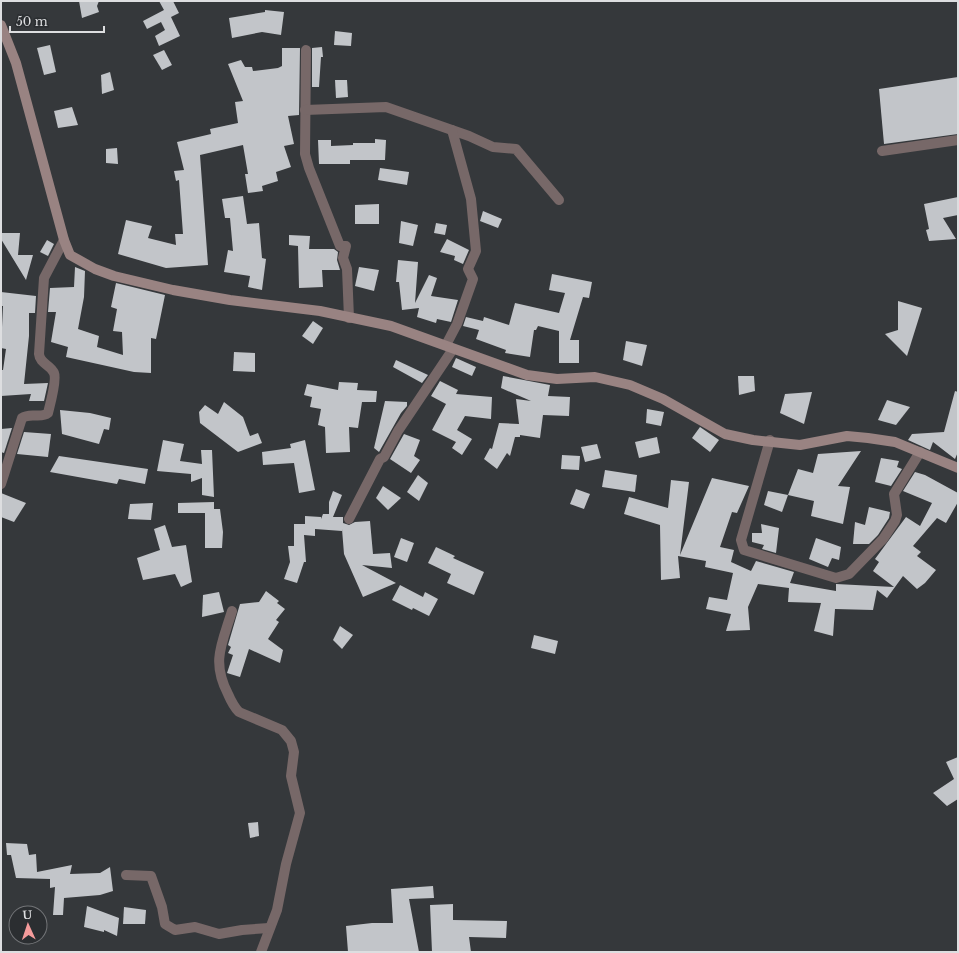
<svg xmlns="http://www.w3.org/2000/svg" width="959" height="953" viewBox="0 0 959 953" font-family="'Libre Baskerville',serif">
	<rect width="100%" height="100%" fill="#35383b"/>
	<g fill="#c2c5c9">
		<polygon points="79,1 99,1 97,6 99,12 82,18"/>
		<polygon points="159,1 173,1 179,13 171,17 180,36 159,46 155,36 165,30 161,22 147,29 143,21 164,10"/>
		<polygon points="265,10 284,12 281,35 262,32 232,38 229,18 265,12"/>
		<polygon points="335,31 352,33 351,46 334,45"/>
		<polygon points="50,45 56,72 44,75 37,48"/>
		<polygon points="322,47 323,57 321,57 319,87 312,87 312,48"/>
		<polygon points="282,48 300,48 299,115 288,116 294,144 284,146 291,167 276,172 278,181 262,186 263,191 248,193 245,174 248,174 243,145 200,155 208,265 166,268 118,254 126,220 152,226 148,238 176,245 175,234 183,234 179,180 176,181 174,171 184,170 177,142 211,134 210,129 238,123 235,102 243,101 228,64 241,60 245,67 252,67 253,71 278,68 282,66"/>
		<polygon points="164,50 172,65 162,70 153,55"/>
		<polygon points="110,72 114,90 102,94 101,75"/>
		<polygon points="958,77 958,134 884,144 879,89"/>
		<polygon points="335,80 347,80 348,97 336,98"/>
		<polygon points="72,107 78,125 58,128 54,111"/>
		<polygon points="375,139 386,140 385,160 350,160 350,164 319,164 318,140 331,140 331,146 353,145 353,143 375,143"/>
		<polygon points="117,148 118,164 106,163 106,149"/>
		<polygon points="380,168 409,172 407,185 378,180"/>
		<polygon points="243,196 247,224 259,223 262,258 266,259 262,290 248,287 250,276 224,272 228,250 233,251 230,218 225,218 222,199"/>
		<polygon points="958,197 958,215 943,218 956,239 929,241 926,230 929,229 924,204"/>
		<polygon points="379,204 379,224 355,224 355,205"/>
		<polygon points="483,211 502,219 498,228 480,221"/>
		<polygon points="401,221 418,225 413,246 399,243"/>
		<polygon points="436,223 447,225 445,235 434,233"/>
		<polygon points="1,233 20,233 18,255 33,255 26,280 1,239"/>
		<polygon points="289,235 310,236 309,249 334,249 338,252 337,260 340,270 322,270 323,287 299,288 298,246 289,245"/>
		<polygon points="447,239 469,250 463,264 454,260 455,256 440,252"/>
		<polygon points="47,240 54,244 48,256 40,252"/>
		<polygon points="398,260 418,262 415,303 429,275 437,278 431,296 458,300 451,322 437,319 436,323 417,317 419,308 402,310 399,282 396,282"/>
		<polygon points="75,267 85,271 84,297 78,329 99,336 97,347 123,355 122,332 113,331 117,309 111,307 116,283 165,295 156,339 151,338 151,373 134,372 66,357 68,347 51,342 56,312 48,312 50,288 74,287"/>
		<polygon points="359,267 379,270 374,291 355,286"/>
		<polygon points="552,274 592,282 589,298 583,297 570,340 579,340 579,363 559,363 559,331 538,326 536,330 534,330 530,357 505,353 506,350 476,339 479,330 463,326 466,317 483,321 484,317 509,325 515,303 559,313 565,293 549,290"/>
		<polygon points="1,292 36,296 35,313 29,313 29,336 24,384 48,383 44,401 29,401 31,394 1,396 1,370 3,370 6,349 1,348 3,306 1,306"/>
		<polygon points="898,301 922,308 907,356 885,334 898,330"/>
		<polygon points="313,321 323,328 313,344 302,336"/>
		<polygon points="626,341 647,345 642,366 623,360"/>
		<polygon points="234,352 255,353 255,372 233,371"/>
		<polygon points="456,358 476,367 472,376 452,367"/>
		<polygon points="396,360 428,375 422,383 393,367"/>
		<polygon points="503,376 550,385 548,396 570,397 569,416 543,415 540,438 520,435 520,437 515,437 510,456 507,453 497,469 484,459 490,448 492,449 499,423 519,424 516,399 531,401 501,388"/>
		<polygon points="738,376 754,376 755,391 739,395"/>
		<polygon points="440,381 458,390 456,394 492,397 491,419 465,416 457,430 472,439 462,455 452,448 456,442 432,430 446,404 431,396"/>
		<polygon points="339,382 358,383 357,390 377,391 376,402 362,402 358,428 349,427 350,452 326,453 325,427 318,425 321,409 310,407 312,397 304,395 307,384 338,390"/>
		<polygon points="955,391 958,392 958,452 955,459 933,442 930,450 908,440 912,434 944,432"/>
		<polygon points="812,392 804,424 780,413 785,394"/>
		<polygon points="887,400 910,407 896,425 878,420"/>
		<polygon points="385,401 407,402 407,406 401,413 379,452 374,448"/>
		<polygon points="224,402 243,417 250,436 258,433 262,443 238,452 200,423 199,412 205,405 218,414"/>
		<polygon points="647,409 664,412 661,426 646,423"/>
		<polygon points="60,410 90,413 111,418 109,430 104,429 99,444 62,434"/>
		<polygon points="700,427 719,440 710,452 692,438"/>
		<polygon points="12,428 4,453 1,452 1,429"/>
		<polygon points="24,432 51,434 48,457 17,454"/>
		<polygon points="404,434 420,440 414,456 420,460 411,473 390,459"/>
		<polygon points="657,437 660,453 639,458 635,442"/>
		<polygon points="163,440 184,444 180,461 202,464 201,450 212,450 214,497 202,495 202,478 191,482 191,474 157,471"/>
		<polygon points="305,440 315,490 299,493 294,463 263,465 262,452 291,448 290,444"/>
		<polygon points="597,444 601,458 585,462 581,447"/>
		<polygon points="861,451 838,486 850,487 843,524 811,516 814,501 788,495 798,469 813,473 818,454"/>
		<polygon points="562,455 580,456 579,470 561,469"/>
		<polygon points="59,456 148,469 145,484 119,479 117,484 50,472"/>
		<polygon points="881,458 899,461 897,467 902,469 891,486 875,482"/>
		<polygon points="605,470 637,475 635,492 602,487"/>
		<polygon points="915,472 925,475 958,493 958,502 946,523 937,518 913,546 921,552 917,556 936,570 925,583 917,589 903,576 887,598 877,590 873,610 835,609 833,636 814,631 821,603 788,602 789,588 758,584 748,607 750,630 726,631 731,614 706,609 709,597 727,600 733,573 705,567 706,561 678,556 680,578 661,580 660,525 624,514 629,497 668,508 671,480 689,482 680,555 712,478 749,486 737,513 732,512 720,547 734,550 731,562 751,571 756,561 794,572 790,583 836,591 836,584 894,587 873,571 879,562 875,559 906,517 920,526 932,503 903,491"/>
		<polygon points="418,475 428,483 419,501 407,492"/>
		<polygon points="383,486 401,498 388,510 376,498"/>
		<polygon points="576,489 590,494 584,509 570,504"/>
		<polygon points="333,491 342,495 333,517 343,517 343,523 349,525 355,522 370,521 373,554 390,553 392,568 362,565 396,583 363,597 344,554 342,529 342,531 315,529 315,536 304,535 306,562 304,562 297,583 284,579 290,562 288,546 294,546 294,524 305,524 305,516 321,517 321,519 323,514 329,514 329,502"/>
		<polygon points="768,491 788,495 782,512 764,505"/>
		<polygon points="1,493 26,503 14,522 1,517"/>
		<polygon points="214,502 214,509 220,509 223,532 222,548 205,548 205,513 178,513 178,503"/>
		<polygon points="153,503 151,520 128,519 130,504"/>
		<polygon points="869,507 890,512 889,518 878,535 869,544 853,544 855,522 865,525"/>
		<polygon points="761,524 779,528 776,553 762,549 764,545 752,542 752,533 762,533"/>
		<polygon points="165,525 172,547 186,545 192,582 181,587 175,574 143,580 137,558 160,550 154,529"/>
		<polygon points="401,538 414,543 407,562 394,557"/>
		<polygon points="816,538 841,547 839,560 832,558 828,567 809,559"/>
		<polygon points="436,547 455,556 453,558 484,572 474,595 447,583 451,574 428,563"/>
		<polygon points="400,585 423,597 425,592 438,599 429,616 413,608 412,610 392,600"/>
		<polygon points="266,591 279,601 277,603 285,609 276,620 279,622 268,639 283,650 280,663 249,649 240,677 227,673 233,655 228,653 231,647 228,645 240,604 259,602"/>
		<polygon points="219,592 224,612 202,617 203,595"/>
		<polygon points="340,626 353,635 342,649 333,640"/>
		<polygon points="534,635 558,641 555,654 531,648"/>
		<polygon points="958,757 958,799 947,806 933,793 954,779 946,762"/>
		<polygon points="258,822 259,836 250,838 248,823"/>
		<polygon points="6,843 27,844 29,855 36,854 37,872 72,865 70,874 100,873 110,867 113,891 100,895 64,898 63,915 53,915 55,887 50,888 50,879 16,878 11,855 7,855"/>
		<polygon points="433,886 434,898 409,899 419,952 348,952 346,926 372,923 393,923 391,889"/>
		<polygon points="453,904 453,920 507,921 506,938 469,937 471,952 432,952 430,905"/>
		<polygon points="87,906 119,918 117,936 104,930 104,932 84,927"/>
		<polygon points="124,907 146,910 145,924 123,924"/>
	</g>
	<g fill="none" stroke-linecap="round" stroke-linejoin="round">
		<g stroke="#776868" stroke-width="10">
			<polyline points="306,50 305,154 309,168 340,246 346,246 343,258 347,269 349,318"/>
			<polyline points="305,110 386,107 469,136 493,147 516,149 559,200"/>
			<polyline points="882,151 958,140"/>
			<polyline points="446,345 457,324 473,279 468,269 476,251 471,199 452,130"/>
			<polyline points="770,440 741,540 744,550 836,578 849,574 883,539 895,521 897,515 894,494 920,452"/>
			<path d="M1,484L22,418C30,412 41,419 48,413C50,405 57,380 54,373C50,364 40,364 39,354L44,278L64,240"/>
			<polyline points="349,519 380,459 384,457 398,431 453,349"/>
			<path d="M232,611C222,644 211,661 228,694C231,701 234,707 239,712L282,730L291,741L294,752L291,776L300,813L286,864L277,910L261,952"/>
			<polyline points="126,875 151,876 162,907 165,924 175,930 195,927 219,934 242,930 269,928"/>
		</g>
		<polyline stroke="#998382" stroke-width="10" points="1,25 16,63 64,240 70,255 95,269 114,276 173,290 230,300 320,311 391,326 527,375 557,379 595,377 630,385 663,399 725,434 753,440 800,445 847,436 868,438 895,442 958,468"/>
	</g>
	<rect width="959" height="953" fill="none" stroke="#dddee0" stroke-width="4"/>
	<g transform="translate(28 925) rotate(357)"><circle r="19" fill="#2b2e31" stroke="#727477"/>
	<path d="M0-3L7 15L0 10L-7 15Z" fill="#f59b9b"/>
	<text y="-6" font-size="11" font-weight="bold" text-anchor="middle" fill="#dddee0">U</text>
	</g>
	<path d="M10 26v6h94v-6" fill="none" stroke="#dddee0" stroke-width="2"/>
	<text x="16" y="26" font-size="12" fill="#dddee0" stroke="#2b2e31" stroke-width="3" paint-order="stroke">50 m</text>
</svg>
